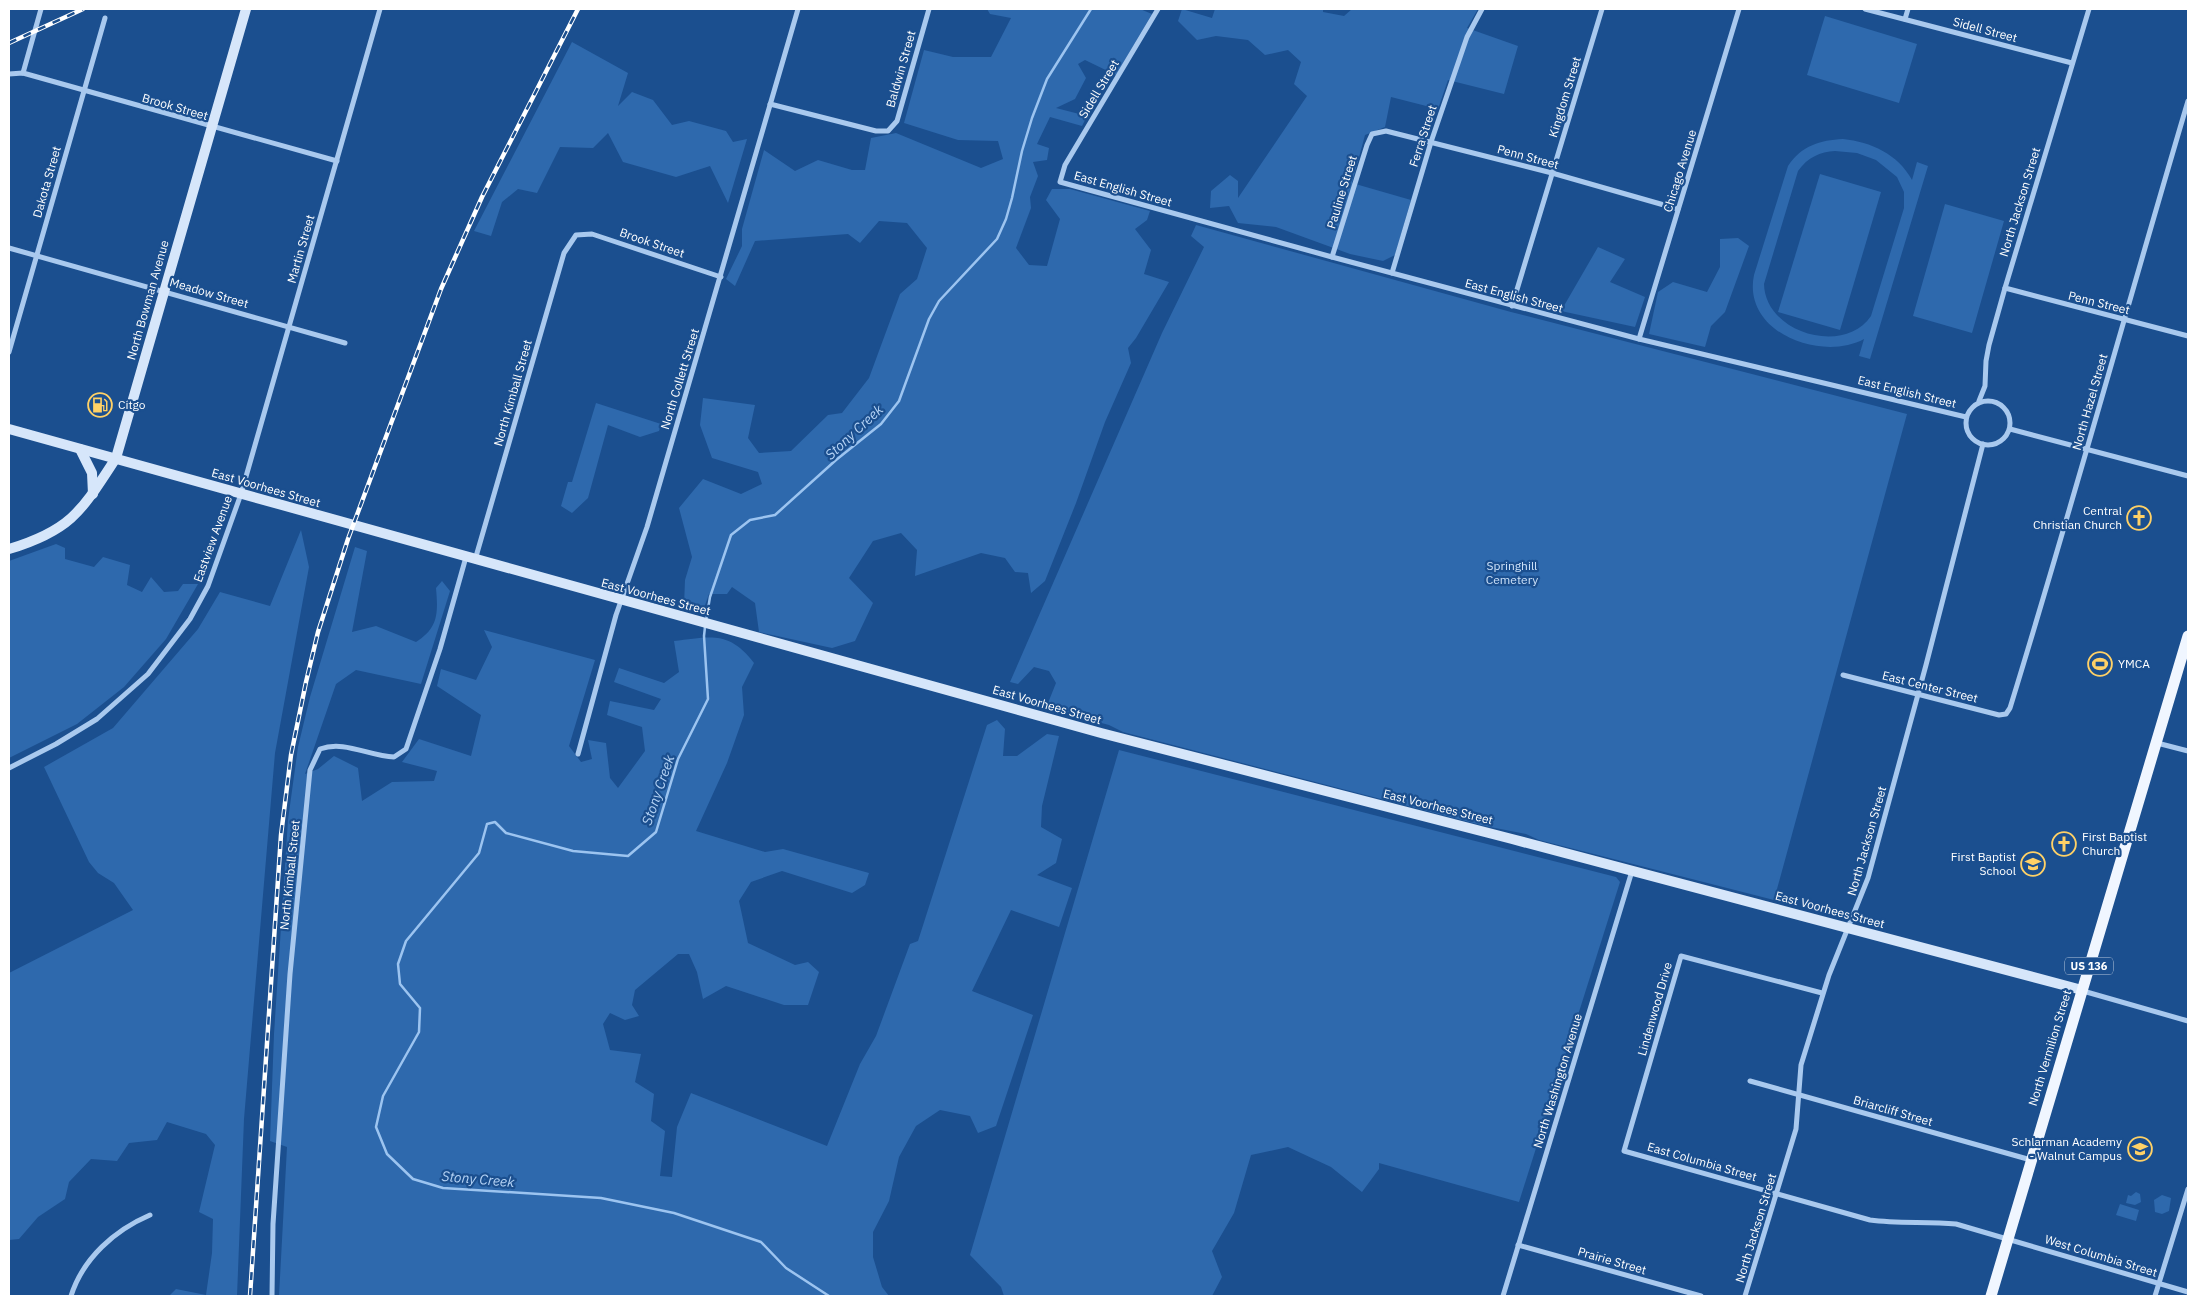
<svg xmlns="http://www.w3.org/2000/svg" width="2197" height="1305" viewBox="0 0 2197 1305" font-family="'IBM Plex Sans',sans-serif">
	<rect width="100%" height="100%" fill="#1b4f8f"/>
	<g fill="#2e69ad" fill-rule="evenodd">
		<polygon points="987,9 1140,9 1152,14 1116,75 1085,60 1078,64 1086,78 1075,99 1056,108 1087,116 1082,126 1050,117 1037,144 1049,148 1047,160 1033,162 1038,176 1030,197 1031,208 1016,248 1029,265 1047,266 1060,219 1046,200 1052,189 1070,189 1150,211 1147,220 1135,229 1151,250 1144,274 1169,282 1136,338 1128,348 1131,363 1105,422 1076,503 1045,581 1031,593 1028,573 1015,572 1005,558 981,553 915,576 917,550 901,533 873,541 849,578 873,603 855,641 832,648 759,632 755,603 732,587 727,594 709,594 704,608 684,606 685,580 692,557 679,508 703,479 741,494 762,484 758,472 712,458 700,425 703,398 755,405 748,438 759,453 791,451 828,415 842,413 869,378 900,294 917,279 927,248 907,223 879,221 860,243 848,234 755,241 735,286 726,279 742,246 742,229 764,150 795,171 818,160 852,170 865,170 871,138 896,133 981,168 1003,159 998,141 958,140 904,123 924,50 953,57 991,57 1011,18 990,14"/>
		<polygon points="1182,9 1212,18 1215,9 1323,9 1323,12 1344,16 1352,9 1478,9 1467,28 1518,46 1504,94 1448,80 1438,109 1391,97 1385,127 1365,135 1352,183 1411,200 1395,255 1383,261 1350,254 1276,227 1238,223 1229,206 1210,208 1211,191 1230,175 1238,181 1238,198 1307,96 1294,84 1301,62 1288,50 1265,55 1248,40 1216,36 1197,40 1178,21"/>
		<polygon points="1825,16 1917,44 1899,103 1807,75"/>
		<polygon points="572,42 628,73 618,106 632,92 653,100 672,125 689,121 726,131 733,142 747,139 728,203 710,166 676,177 623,162 608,133 593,148 560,147 537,193 518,189 502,202 491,236 474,231"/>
		<path d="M1843,139C1871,142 1898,154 1912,180L1917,162L1928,166L1870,359L1859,356L1864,339C1822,362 1742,333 1754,275L1788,166C1801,146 1820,140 1843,139ZM1835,151L1857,153L1876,160L1897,177L1904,192V208L1871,316C1844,356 1765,333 1764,284L1798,171C1808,157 1820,152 1835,151Z"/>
		<polygon points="1820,174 1881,192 1840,330 1778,312"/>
		<polygon points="1945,204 2004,221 1972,333 1913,316"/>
		<polygon points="1196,225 1511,312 1907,414 1774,900 1539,840 1526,834 1485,826 1123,732 1109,725 1046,708 1056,683 1049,671 1034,667 1018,684 1010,682 1162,333 1204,247 1191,236"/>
		<polygon points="1738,238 1749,246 1725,312 1711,326 1705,347 1649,334 1658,292 1673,282 1707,292 1720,267 1720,239"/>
		<polygon points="1598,247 1625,259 1610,282 1645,297 1635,327 1561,311"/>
		<polygon points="596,403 661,424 659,431 640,437 608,425 588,498 572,513 561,506 568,482 572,482"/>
		<polygon points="301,530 309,567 275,753 244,1119 237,1296 169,1296 176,1289 206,1295 212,1253 213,1219 199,1212 215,1145 206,1134 167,1122 157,1140 129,1143 117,1161 91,1159 69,1182 65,1199 38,1217 19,1239 9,1240 9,973 133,910 114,883 98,873 89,862 44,767 113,728 198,629 220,592 270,606"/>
		<polygon points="56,544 65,548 65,559 94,567 103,557 130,565 127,585 142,592 151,577 164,592 178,591 183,584 198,584 166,639 124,687 77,724 9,758 9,561"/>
		<path d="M355,547L367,551L352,632L376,626L416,642C439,628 438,612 436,588L442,581L450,591L421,684L356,670L336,684L305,774L318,769L334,756L358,768L362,801L392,782L434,781L437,771L402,762L419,739L471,756L481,715L437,686L441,669L476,680L492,647L484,630L595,660L569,746L581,762L592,759L588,740L606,743L610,778L618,788L645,751L642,727L607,715L610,701L654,710L661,699L614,682L619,668L664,683L679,672L674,641C710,637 729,630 754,663L742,687L744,715L727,763L696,831L765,852L783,849L869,873L865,885L852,893L782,871L751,882L739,901L748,943L795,965L808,962L819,972L808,1005H784L726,986L703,999L697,972L689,954H678L635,990L632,1005L639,1016L625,1020L610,1013L603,1024L610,1050L641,1054L635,1082L654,1094L651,1121L665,1131L660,1176L672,1177L677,1127L691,1093L827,1146L860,1064L876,1036L910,944L918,941L987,725L997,720L1005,729L1003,756H1017L1047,734L1059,736L1042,806L1041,827L1062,839L1056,863L1037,875L1072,888L1059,927L1011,910L972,991L1033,1015L996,1126L978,1133L970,1116L940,1110L916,1126L899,1157L889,1201L873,1232V1257L882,1287L889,1296H279L287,1147L270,1141L274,1034L288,820L298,747L310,697Z"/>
		<polygon points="1119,750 1616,877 1620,882 1519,1202 1379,1163 1379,1169 1362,1192 1331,1167 1288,1147 1251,1155 1234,1213 1212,1251 1222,1277 1212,1296 1004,1296 1001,1287 970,1255"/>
		<polygon points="2136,1192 2140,1194 2141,1202 2135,1205 2126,1203 2128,1195 2131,1196"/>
		<polygon points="2162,1195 2171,1198 2169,1211 2162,1214 2155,1212 2154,1200"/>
		<polygon points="2120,1204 2139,1210 2136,1221 2116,1215"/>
	</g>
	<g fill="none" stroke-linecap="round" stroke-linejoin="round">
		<g stroke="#9cc4f0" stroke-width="2.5">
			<polyline points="706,621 710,597 731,535 750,520 775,515 836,460 881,424 899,401 929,319 939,301 997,239 1006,219 1012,198 1022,151 1032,118 1047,79 1091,9"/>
			<polyline points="705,627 704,636 708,699 678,759 656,832 628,856 573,851 506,833 495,822 487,824 479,853 406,941 398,964 400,984 420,1008 419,1032 383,1096 376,1127 387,1154 413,1179 443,1188 601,1198 674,1213 761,1242 786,1268 829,1296"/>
		</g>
		<g stroke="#a9c9ee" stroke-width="5">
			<polyline points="1158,9 1065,165 1060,182 1332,257 1639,339 1966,417"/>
			<polyline points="1865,9 2072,63"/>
			<polyline points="1905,19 1908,9"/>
			<polyline points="23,73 41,9"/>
			<polyline points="9,74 23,73 337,161"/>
			<polyline points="770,104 876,131 888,131 897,121 929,9"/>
			<polyline points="9,248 345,343"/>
			<polyline points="1332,257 1367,145 1372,134 1386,131 1552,173 1678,209"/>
			<polyline points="1392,273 1431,142 1467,37 1482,9"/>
			<polyline points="2005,288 2188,336"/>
			<polyline points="1512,306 1602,9"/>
			<polyline points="1639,339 1739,9"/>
			<polyline points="9,352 105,18"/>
			<circle cx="1988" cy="423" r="22"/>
			<polyline points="1979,401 1985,386 1986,361 1989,345 2005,288 2089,9"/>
			<polyline points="2010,429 2188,476"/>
			<polyline points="475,560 564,253 576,235 592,234 721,277"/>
			<path d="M1843,675L1999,715L2006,714L2010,708C2072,507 2128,303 2188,101"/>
			<polyline points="2157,743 2188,751"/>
			<polyline points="578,754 616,615 647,527 798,9"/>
			<polyline points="9,768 56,744 97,719 148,674 190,619 208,586 241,494 380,9"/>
			<polyline points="2083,991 2188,1021"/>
			<path d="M1822,993L1681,956L1624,1151L1870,1220C1899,1224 1927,1221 1956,1224L2188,1292"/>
			<polyline points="1750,1081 2031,1160"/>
			<polyline points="1518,1245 1701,1296"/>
			<path d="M71,1296C83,1258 115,1230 150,1215"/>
			<path d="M272,1296L273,1224L290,974L310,770L320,749C344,740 369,756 394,757L406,749L440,649L466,557"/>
			<polyline points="1503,1296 1632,871"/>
			<polyline points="1745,1296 1796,1129 1801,1065 1829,975 1868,878 1926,665 1983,444"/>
			<polyline points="2155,1296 2188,1189"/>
		</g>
		<g stroke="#d6e6fa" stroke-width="10">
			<polyline points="9,429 1101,733 1512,839 2082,990"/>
			<polyline points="80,449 92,473 93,494"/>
			<path d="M9,549C72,530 82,510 116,458L246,9"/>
		</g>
		<polyline stroke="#f0f6ff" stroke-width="11" points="1991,1296 2188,636"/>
		<g stroke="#fff" stroke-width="4.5">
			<g id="rail">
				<polyline points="9,43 83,9"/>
				<polyline points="250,1296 281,835 291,755 306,682 318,632 348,539 441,289 482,197 578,9"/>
			</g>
		</g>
		<use href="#rail" stroke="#1b4f8f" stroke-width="2.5" stroke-dasharray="8" stroke-linecap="butt"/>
	</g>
	<defs>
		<g id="fuel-ring" transform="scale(1.25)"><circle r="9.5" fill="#1b4f8f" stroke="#ffd166" stroke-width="1.5"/><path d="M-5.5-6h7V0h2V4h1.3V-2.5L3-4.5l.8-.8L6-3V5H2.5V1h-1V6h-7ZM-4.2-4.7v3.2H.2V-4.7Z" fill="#ffd166"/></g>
		<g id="church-ring" transform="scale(1.25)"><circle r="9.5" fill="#1b4f8f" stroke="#ffd166" stroke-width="1.5"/><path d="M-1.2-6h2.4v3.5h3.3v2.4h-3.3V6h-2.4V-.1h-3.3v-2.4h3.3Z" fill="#ffd166"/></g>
		<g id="stadium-ring" transform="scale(1.25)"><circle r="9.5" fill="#1b4f8f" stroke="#ffd166" stroke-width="1.5"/><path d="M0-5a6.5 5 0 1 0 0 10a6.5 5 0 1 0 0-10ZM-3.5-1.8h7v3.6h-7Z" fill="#ffd166"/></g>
		<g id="school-ring" transform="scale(1.25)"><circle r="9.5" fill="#1b4f8f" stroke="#ffd166" stroke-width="1.5"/><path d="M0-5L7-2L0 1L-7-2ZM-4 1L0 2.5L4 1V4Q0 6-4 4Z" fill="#ffd166"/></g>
	</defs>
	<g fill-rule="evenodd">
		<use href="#fuel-ring" x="100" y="405"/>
		<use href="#church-ring" x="2139" y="518"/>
		<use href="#stadium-ring" x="2100" y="664"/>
		<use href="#church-ring" x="2064" y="844"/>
		<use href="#school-ring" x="2033" y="864"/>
		<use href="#school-ring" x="2140" y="1149"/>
	</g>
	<g text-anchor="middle" stroke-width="4.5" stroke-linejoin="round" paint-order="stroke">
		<rect fill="#1b4f8f" stroke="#bbcadd" stroke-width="1" x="2065" y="957.5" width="48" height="17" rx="4"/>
		<g font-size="11" font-weight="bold" fill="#fff">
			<text x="2089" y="970">US 136</text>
		</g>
		<g font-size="12" fill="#fff" stroke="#1b4f8f">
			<text transform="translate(1985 30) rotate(15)" y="4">Sidell Street</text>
			<text transform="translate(901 69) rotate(-74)" y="4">Baldwin Street</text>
			<text transform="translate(1099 89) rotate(-59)" y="4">Sidell Street</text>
			<text transform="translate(1565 97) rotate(-73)" y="4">Kingdom Street</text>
			<text transform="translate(175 107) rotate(16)" y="4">Brook Street</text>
			<text transform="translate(1423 136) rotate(-72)" y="4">Ferra Street</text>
			<text transform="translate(1528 157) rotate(15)" y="4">Penn Street</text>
			<text transform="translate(1680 171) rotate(-73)" y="4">Chicago Avenue</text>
			<text transform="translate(47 182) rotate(-74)" y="4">Dakota Street</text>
			<text transform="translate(1123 189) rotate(16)" y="4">East English Street</text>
			<text transform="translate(1342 192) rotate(-73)" y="4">Pauline Street</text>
			<text transform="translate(2020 202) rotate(-73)" y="4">North Jackson Street</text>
			<text transform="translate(652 243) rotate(19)" y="4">Brook Street</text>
			<text transform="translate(301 249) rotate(-74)" y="4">Martin Street</text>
			<text transform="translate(209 293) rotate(16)" y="4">Meadow Street</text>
			<text transform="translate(1514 296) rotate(15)" y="4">East English Street</text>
			<text transform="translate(148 300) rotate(-74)" y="4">North Bowman Avenue</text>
			<text transform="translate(2099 303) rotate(14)" y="4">Penn Street</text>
			<text transform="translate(680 379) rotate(-73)" y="4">North Collett Street</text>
			<text transform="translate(1907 392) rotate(14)" y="4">East English Street</text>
			<text transform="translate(513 393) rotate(-74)" y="4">North Kimball Street</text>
			<text transform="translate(2090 402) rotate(-74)" y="4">North Hazel Street</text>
			<text transform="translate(266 488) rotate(16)" y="4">East Voorhees Street</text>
			<text transform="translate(213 539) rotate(-70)" y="4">Eastview Avenue</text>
			<text transform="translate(656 597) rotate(15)" y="4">East Voorhees Street</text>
			<text transform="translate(1930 687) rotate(14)" y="4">East Center Street</text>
			<text transform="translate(1047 705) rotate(16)" y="4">East Voorhees Street</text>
			<text transform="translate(1438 807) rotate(14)" y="4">East Voorhees Street</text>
			<text transform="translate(1867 841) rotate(-74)" y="4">North Jackson Street</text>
			<text transform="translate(290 875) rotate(-84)" y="4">North Kimball Street</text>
			<text transform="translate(1830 910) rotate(15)" y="4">East Voorhees Street</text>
			<text transform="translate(1655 1009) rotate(-74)" y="4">Lindenwood Drive</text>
			<text transform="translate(2050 1048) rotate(-73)" y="4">North Vermilion Street</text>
			<text transform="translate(1558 1081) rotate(-73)" y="4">North Washington Avenue</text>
			<text transform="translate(1893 1111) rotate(16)" y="4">Briarcliff Street</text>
			<text transform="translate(1702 1162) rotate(16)" y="4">East Columbia Street</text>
			<text transform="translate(1756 1228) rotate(-73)" y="4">North Jackson Street</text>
			<text transform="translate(2101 1256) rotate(17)" y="4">West Columbia Street</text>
			<text transform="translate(1612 1261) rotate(16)" y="4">Prairie Street</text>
		</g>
		<g font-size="12" fill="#fff" stroke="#1b4f8f" text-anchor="start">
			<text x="118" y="409">Citgo</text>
			<text x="2122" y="515" text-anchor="end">Central<tspan x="2122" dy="14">Christian Church</tspan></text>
			<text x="2118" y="668">YMCA</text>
			<text x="2082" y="841">First Baptist<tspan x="2082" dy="14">Church</tspan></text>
			<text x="2016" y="861" text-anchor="end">First Baptist<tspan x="2016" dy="14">School</tspan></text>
			<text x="2122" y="1146" text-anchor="end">Schlarman Academy<tspan x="2122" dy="14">- Walnut Campus</tspan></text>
		</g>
		<g font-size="12" fill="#cfe3fa" stroke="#1b4f8f">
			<text x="1512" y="570">Springhill<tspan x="1512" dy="14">Cemetery</tspan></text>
		</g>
		<g font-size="14" font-style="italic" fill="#b5d3f5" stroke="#1b4f8f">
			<text transform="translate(854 432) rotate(-43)" y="5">Stony Creek</text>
			<text transform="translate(658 790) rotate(-71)" y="5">Stony Creek</text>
			<text transform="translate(478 1179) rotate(5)" y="5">Stony Creek</text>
		</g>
	</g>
	<rect width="2197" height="1305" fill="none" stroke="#ffffff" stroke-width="20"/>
</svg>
